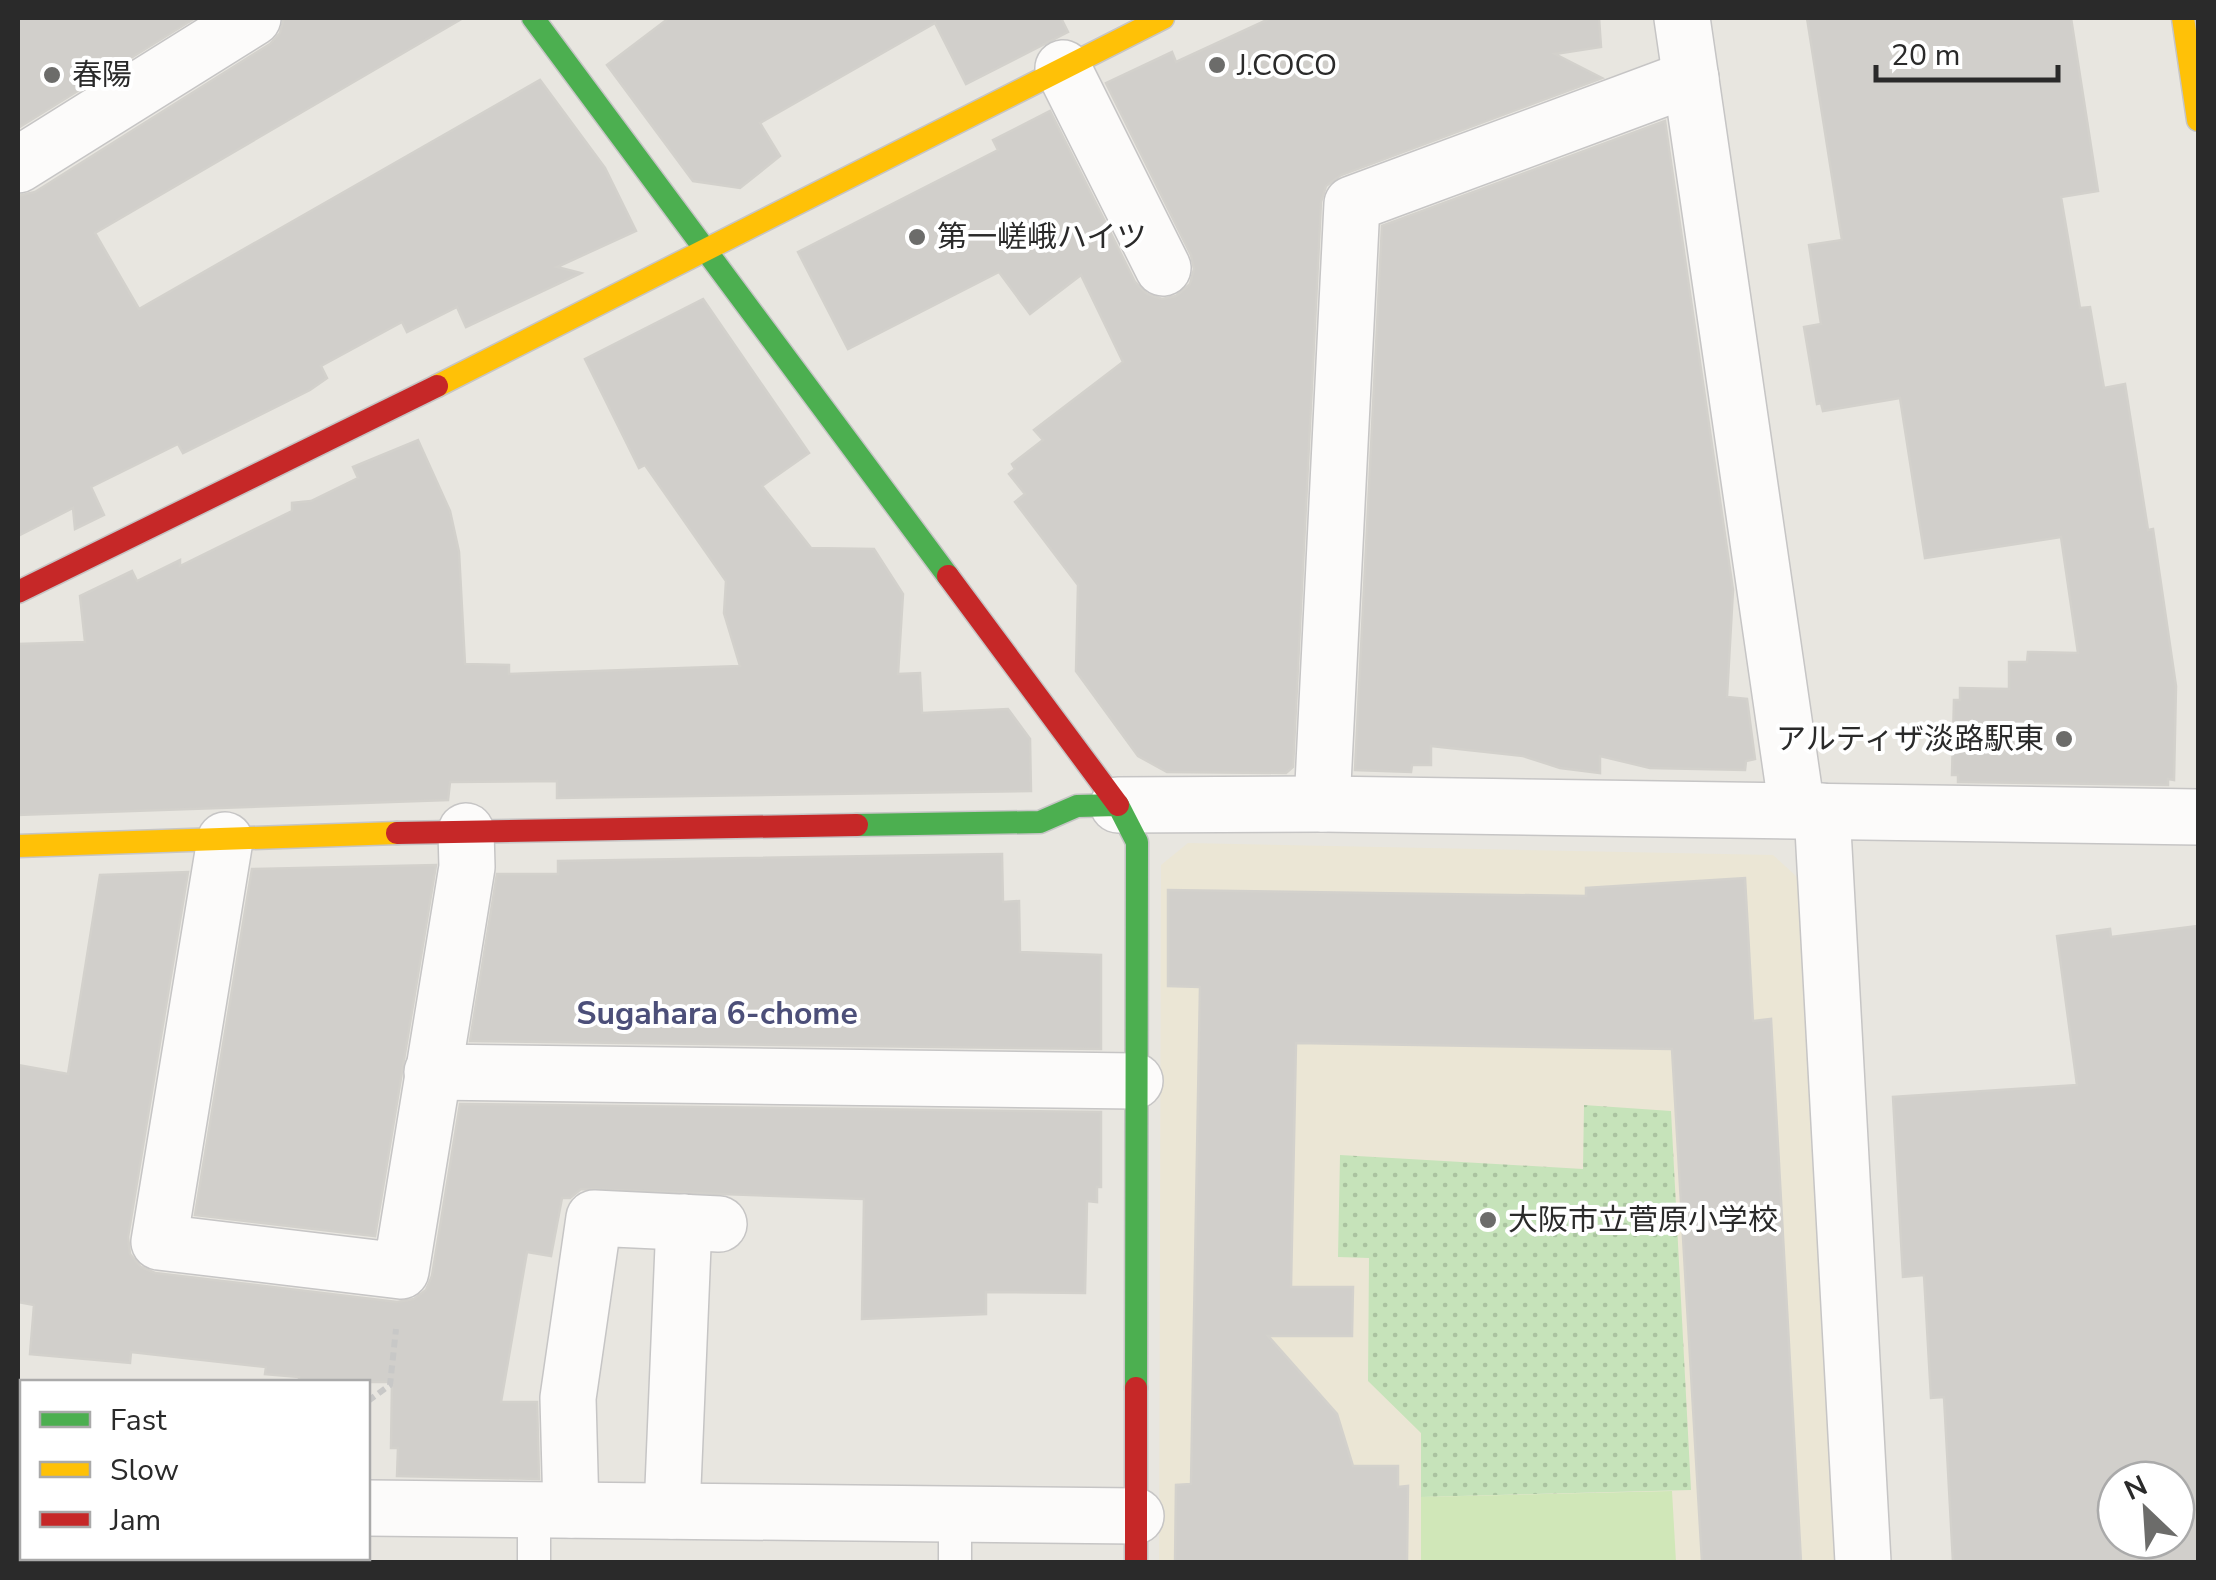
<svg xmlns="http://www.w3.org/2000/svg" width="2216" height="1580" viewBox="0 0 2216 1580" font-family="'Nunito Sans','Noto Sans JP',sans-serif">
	<defs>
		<pattern id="grass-dots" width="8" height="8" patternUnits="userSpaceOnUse" patternTransform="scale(2.5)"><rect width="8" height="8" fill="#c6e3ba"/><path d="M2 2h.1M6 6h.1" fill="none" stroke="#aac3a0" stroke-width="1.8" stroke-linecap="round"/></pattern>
	</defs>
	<rect width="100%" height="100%" fill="#e8e6e0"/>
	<polygon fill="#ebe6d5" points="1188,843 1773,855 1798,878 1835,1562 1159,1562 1161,865"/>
	<polygon fill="url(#grass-dots)" points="1584,1105 1671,1111 1691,1490 1421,1497 1421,1433 1368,1381 1369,1258 1338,1257 1340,1155 1583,1169"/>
	<polygon fill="#d0e7b8" points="1672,1491 1676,1562 1421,1562 1421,1497"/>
	<g fill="#d1cfcb" stroke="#d3d1cc" stroke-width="2.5" fill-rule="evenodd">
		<polygon points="18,18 195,18 18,128"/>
		<polygon points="284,18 463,18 95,233 139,309 540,80 605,168 636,231 557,267 581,273 466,327 457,307 407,332 402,322 321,366 327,378 310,390 183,453 178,444 91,487 104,515 75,529 73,508 18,536 18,196 35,192 270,44 280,33"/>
		<polygon points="669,18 1061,18 1068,32 966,84 935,23 760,123 780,156 740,188 693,181 607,65"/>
		<polygon points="1271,18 1599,18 1601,47 1555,54 1602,78 1341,175 1326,186 1321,202 1293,767 1286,773 1167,772 1138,756 1076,671 1078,585 1015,502 1025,494 1009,474 1015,469 1012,464 1043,440 1034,430 1123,362 1081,275 1030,314 999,272 848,349 798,252 998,150 993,140 1050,111 1135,282 1147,294 1162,299 1176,296 1190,284 1194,269 1191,255 1106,83 1172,52 1176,62"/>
		<polygon points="1807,18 2071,18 2098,191 2061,197 2080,308 2090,307 2104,388 2125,384 2148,530 2153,529 2176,686 2174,780 2168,779 2168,785 1958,782 1958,775 1952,775 1954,700 1960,700 1960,688 2009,689 2009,662 2027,662 2028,652 2078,653 2061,537 1925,558 1900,398 1823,411 1821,403 1817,404 1804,327 1821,324 1809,245 1842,240"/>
		<polygon points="1665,121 1733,590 1727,697 1747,699 1755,759 1746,761 1745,770 1650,768 1600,756 1600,773 1560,768 1523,756 1431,746 1431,765 1412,765 1411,772 1355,770 1382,226"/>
		<polygon points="703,299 809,453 762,486 811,548 874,549 903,594 898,674 920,673 922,713 1008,709 1030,739 1031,791 557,798 557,781 450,782 448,800 18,815 18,644 85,642 80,596 132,571 137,581 180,560 180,566 292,511 292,503 311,501 358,478 353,467 418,440 450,511 459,552 465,664 509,665 509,674 740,666 724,613 726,581 645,465 639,468 585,359"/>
		<polygon points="1002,854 1003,902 1019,901 1020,952 1101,955 1101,1049 470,1041 497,874 558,874 558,861"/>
		<polygon points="436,865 375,1236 195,1215 252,869"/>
		<polygon points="188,872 128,1237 130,1254 141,1267 155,1273 397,1302 414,1299 426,1290 432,1276 460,1104 1101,1112 1101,1187 1097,1187 1097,1202 1087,1201 1085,1293 986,1292 986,1314 862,1319 864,1199 581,1189 570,1198 562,1198 551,1256 527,1252 501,1402 537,1402 539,1479 397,1476 398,1448 391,1448 392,1382 299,1382 299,1377 265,1374 266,1367 131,1352 130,1363 30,1354 34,1305 18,1302 18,1065 68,1074 100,875"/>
		<polygon points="1745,878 1753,1021 1771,1019 1801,1562 1702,1562 1672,1049 1296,1043 1291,1287 1353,1287 1352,1336 1268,1336 1337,1414 1353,1466 1398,1466 1398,1487 1408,1486 1407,1562 1175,1562 1176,1485 1191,1484 1200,987 1168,986 1168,890 1586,896 1586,888"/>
		<path d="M2198,926V1562H1953L1944,1397L1931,1398L1924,1275L1903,1277L1893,1097L2077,1085L2057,936L2110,929L2111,937ZM2116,1480H2176V1540H2116Z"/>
	</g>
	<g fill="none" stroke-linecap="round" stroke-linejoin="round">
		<g stroke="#c6c5c5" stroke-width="35">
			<g id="lane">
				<polyline points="534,1562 534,1510"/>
				<polyline points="955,1562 955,1514"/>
			</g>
		</g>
		<g stroke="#c6c5c5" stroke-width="58">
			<g id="street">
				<polyline points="1682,18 1797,810"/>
				<polyline points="1063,68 1163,268"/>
				<polyline points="18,165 253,18"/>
				<polyline points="1322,804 1352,204 1691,78"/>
				<polyline points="1118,805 1322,804 2198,817"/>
				<polyline points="1822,811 1863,1562"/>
				<polyline points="225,840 159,1242 401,1271 467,867 466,831"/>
				<polyline points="432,1072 1135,1081"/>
				<polyline points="368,1508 1136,1516"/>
				<polyline points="571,1510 568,1398 594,1218 719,1224"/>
				<polyline points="672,1511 684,1222"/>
				<polyline points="341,1562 342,1558"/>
			</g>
		</g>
		<g stroke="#c6c5c5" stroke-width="25">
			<g id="fast">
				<polyline points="533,18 948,576"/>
				<polyline points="857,825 1040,822 1077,806 1118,805 1137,842 1136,1388"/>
			</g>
		</g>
		<g stroke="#c6c5c5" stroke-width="25">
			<g id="slow">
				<polyline points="2183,18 2198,120"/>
				<polyline points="437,386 1163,18"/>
				<polyline points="18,846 397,833"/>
			</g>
		</g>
		<g stroke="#c6c5c5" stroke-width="25">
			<g id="jam">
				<polyline points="948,576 1118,805"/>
				<polyline points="18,592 437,386"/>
				<polyline points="397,833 857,825"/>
				<polyline points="1136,1562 1136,1388"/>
			</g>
		</g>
		<polyline stroke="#c8c8c7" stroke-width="6" stroke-dasharray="8 5" stroke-linecap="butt" points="368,1401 390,1385 396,1329"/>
		<use href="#lane" stroke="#fcfbfa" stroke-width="32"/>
		<use href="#street" stroke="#fcfbfa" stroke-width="55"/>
		<use href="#fast" stroke="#4caf50" stroke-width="22"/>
		<use href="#slow" stroke="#ffc107" stroke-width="22"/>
		<use href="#jam" stroke="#c62828" stroke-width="22"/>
	</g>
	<g fill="#6c6c6a" stroke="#fff" stroke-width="4">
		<circle cx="1217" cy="65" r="10"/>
		<circle cx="52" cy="75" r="10"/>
		<circle cx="917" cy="237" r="10"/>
		<circle cx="2064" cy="739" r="10"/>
		<circle cx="1488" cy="1220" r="10"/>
	</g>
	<g text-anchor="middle" stroke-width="8" stroke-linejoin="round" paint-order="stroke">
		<g font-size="30" fill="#2a2a2a" stroke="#fff" text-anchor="start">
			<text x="1237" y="75">J.COCO</text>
			<text x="72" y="85">春陽</text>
			<text x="937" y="247">第一嵯峨ハイツ</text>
			<text x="2044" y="749" text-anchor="end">アルティザ淡路駅東</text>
			<text x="1508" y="1230">大阪市立菅原小学校</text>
		</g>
		<g font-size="32" font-weight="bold" fill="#4c4f79" stroke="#fff">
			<text x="717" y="1024">Sugahara 6-chome</text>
		</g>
	</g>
	<rect width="2216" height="1580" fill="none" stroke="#2a2a2a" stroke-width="40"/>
	<rect x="20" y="1380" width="350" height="180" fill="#ffffff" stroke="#aaaaaa" stroke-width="2.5"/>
	<rect x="40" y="1412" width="50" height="15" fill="#4caf50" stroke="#aaaaaa" stroke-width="2.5"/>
	<text x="110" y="1430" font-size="30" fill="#2a2a2a">Fast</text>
	<rect x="40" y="1462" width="50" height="15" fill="#ffc107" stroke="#aaaaaa" stroke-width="2.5"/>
	<text x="110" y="1480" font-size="30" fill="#2a2a2a">Slow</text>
	<rect x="40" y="1512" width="50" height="15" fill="#c62828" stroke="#aaaaaa" stroke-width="2.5"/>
	<text x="110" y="1530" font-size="30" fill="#2a2a2a">Jam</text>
	<g transform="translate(2146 1510) rotate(335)"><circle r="48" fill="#ffffff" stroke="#aaaaaa" stroke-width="2.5"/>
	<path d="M0-8L18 38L0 25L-18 38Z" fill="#6c6c6a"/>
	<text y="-15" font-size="28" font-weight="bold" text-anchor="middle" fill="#2a2a2a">N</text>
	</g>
	<path d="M1876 65v15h182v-15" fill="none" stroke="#2a2a2a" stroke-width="5"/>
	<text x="1891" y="65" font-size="30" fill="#2a2a2a" stroke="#ffffff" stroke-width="8" paint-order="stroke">20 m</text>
</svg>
